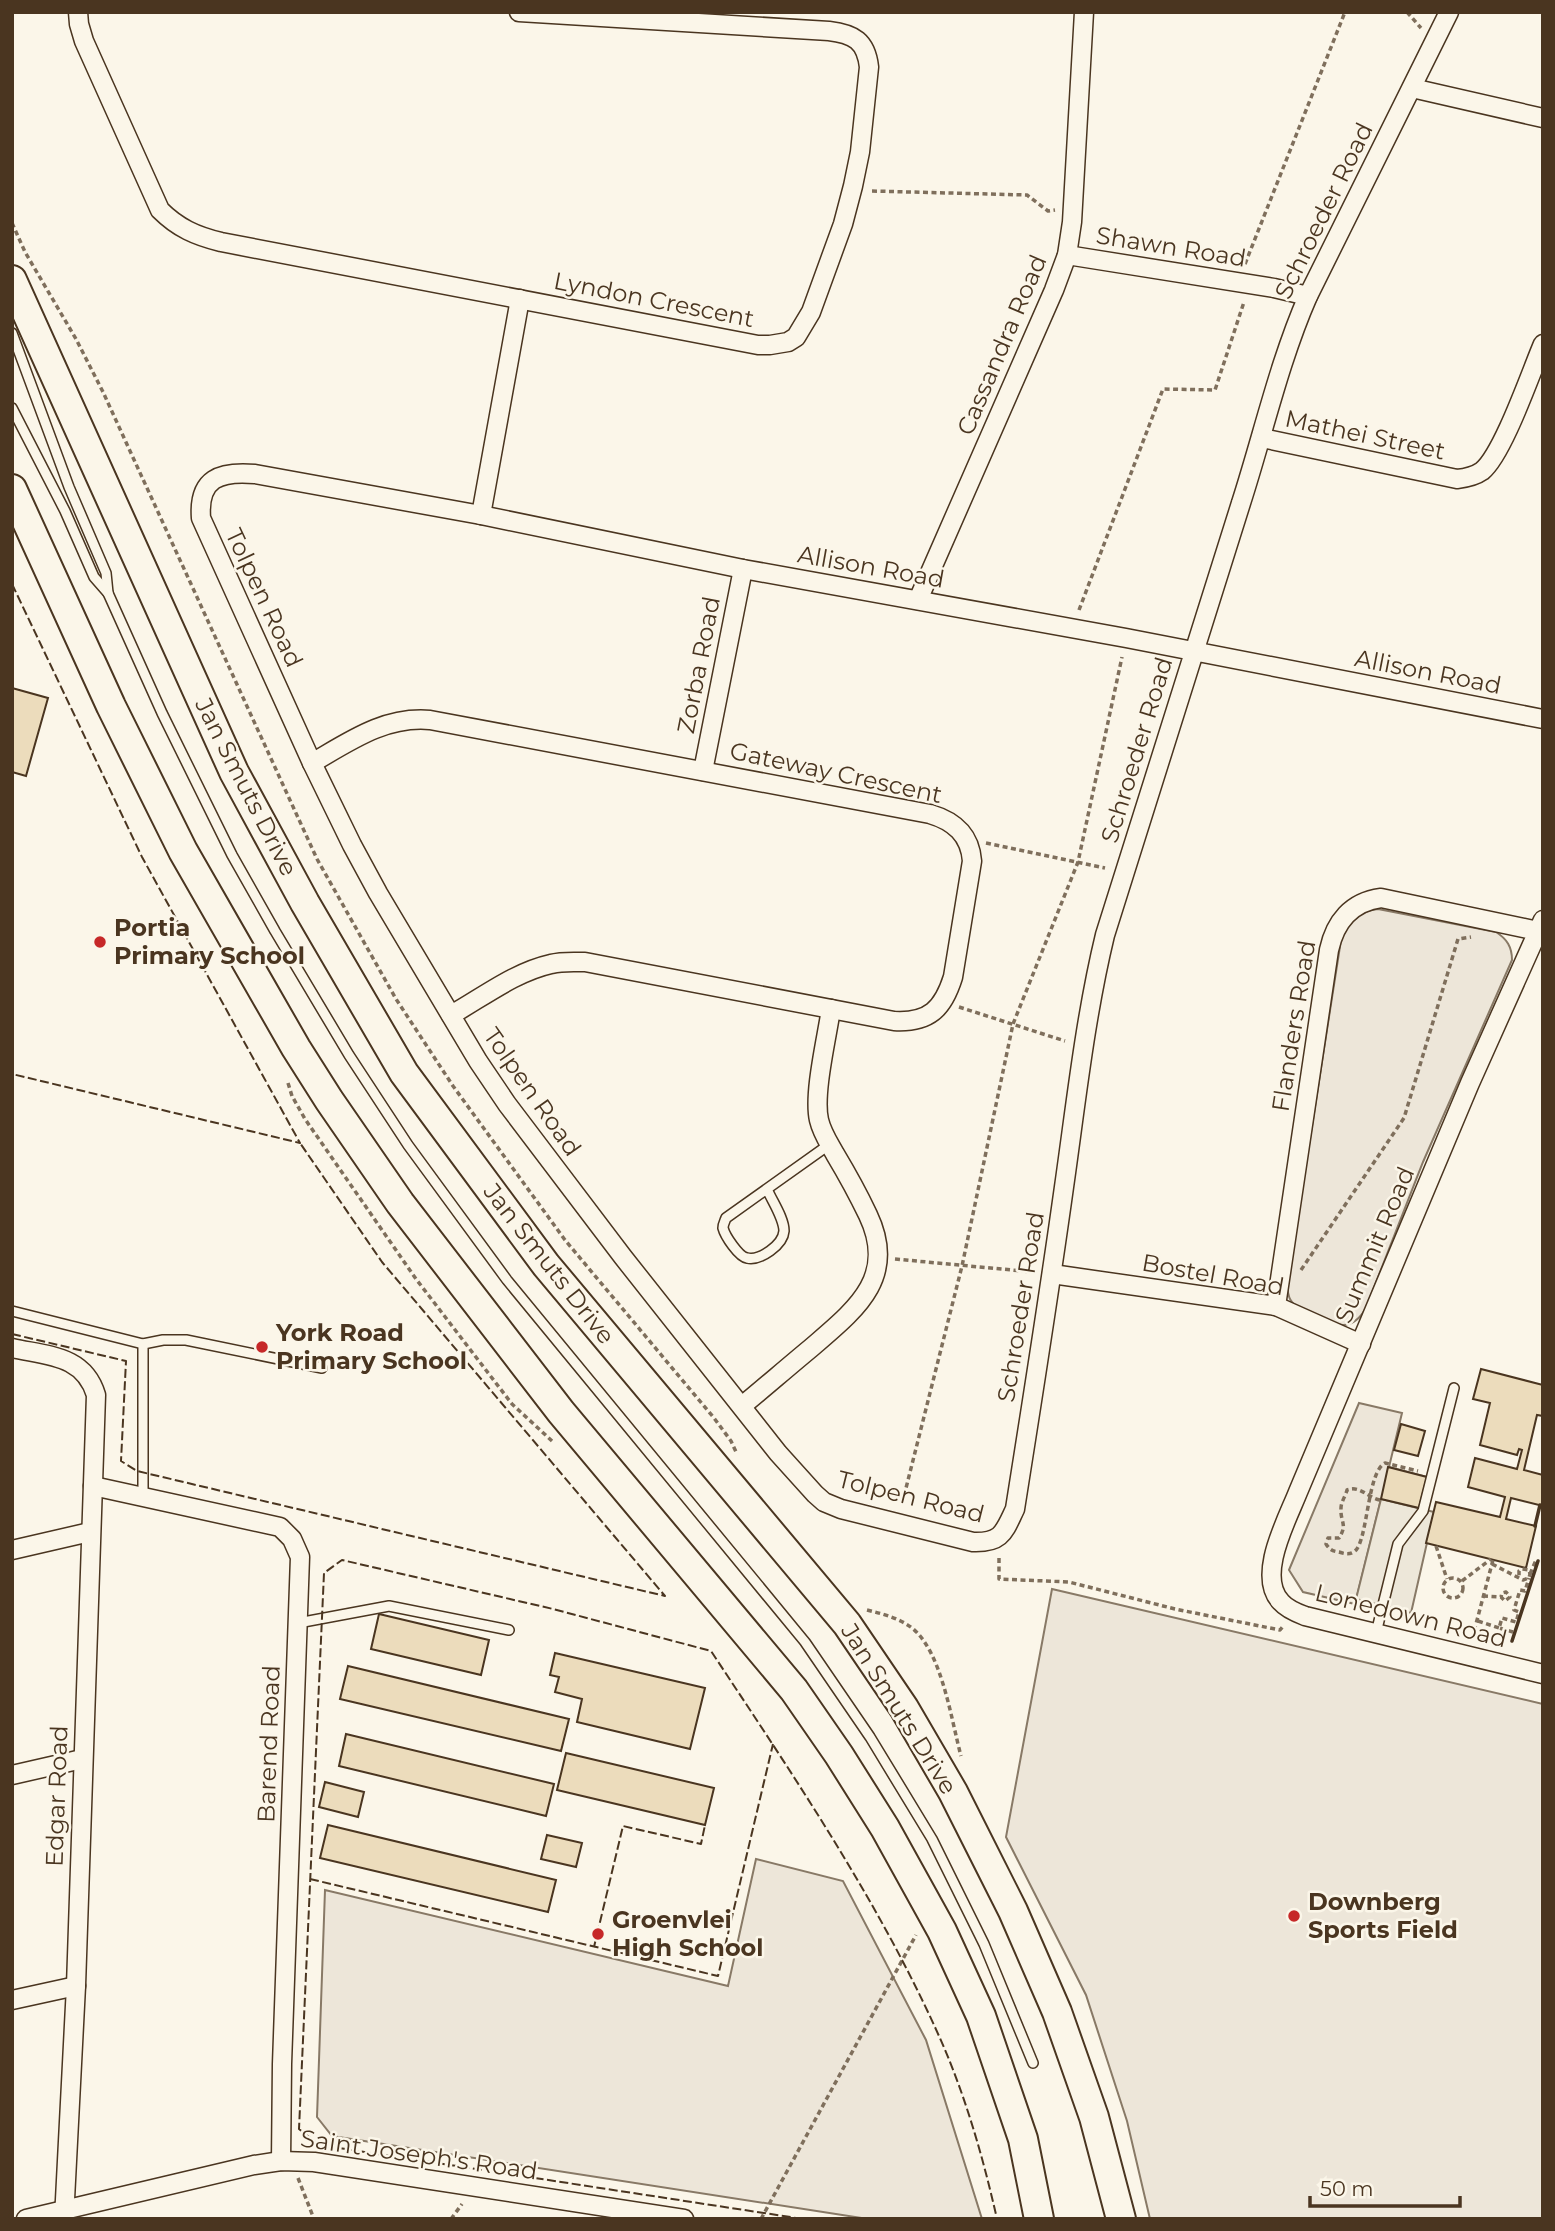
<svg xmlns="http://www.w3.org/2000/svg" width="1555" height="2231" viewBox="0 0 1555 2231" font-family="Montserrat,sans-serif">
	<rect width="100%" height="100%" fill="#fbf6e9"/>
	<g fill="#ede6d9" stroke="#887966" stroke-width="2">
		<path d="M1378,909L1496,932C1507,939 1512,947 1512,960L1423,1162L1366,1308C1361,1317 1354,1324 1344,1325C1336,1326 1297,1309 1292,1302C1288,1298 1288,1292 1287,1286L1341,940C1349,920 1356,912 1378,909Z"/>
		<polygon points="1359,1403 1402,1413 1389,1467 1427,1477 1419,1508 1381,1499 1355,1604 1303,1592 1289,1570"/>
		<polygon points="1052,1589 1543,1704 1543,2219 1150,2219 1127,2121 1086,1995 1006,1837"/>
		<polygon points="756,1859 843,1881 926,2040 982,2219 868,2219 332,2136 317,2117 325,1890 728,1986"/>
	</g>
	<polygon fill="#ede7d9" stroke="#887966" stroke-width="2" points="1381,1499 1434,1512 1411,1613 1356,1599"/>
	<g fill="#ecdcbc" stroke="#4a3520" stroke-width="2">
		<polygon points="12,688 48,698 26,776 12,772"/>
		<polygon points="1481,1369 1543,1385 1543,1416 1537,1415 1524,1470 1543,1475 1543,1506 1511,1498 1506,1519 1536,1526 1526,1568 1426,1543 1436,1502 1500,1517 1505,1497 1468,1487 1475,1458 1517,1469 1522,1450 1519,1449 1517,1455 1480,1445 1490,1403 1473,1399"/>
		<polygon points="1401,1424 1425,1431 1418,1456 1394,1450"/>
		<polygon points="1388,1467 1427,1477 1419,1508 1381,1499"/>
		<polygon points="379,1614 489,1640 481,1675 371,1649"/>
		<polygon points="555,1653 705,1688 690,1749 577,1722 582,1699 555,1692 559,1677 550,1675"/>
		<polygon points="348,1666 569,1719 561,1751 340,1699"/>
		<polygon points="346,1734 554,1784 546,1816 339,1766"/>
		<polygon points="566,1753 714,1788 705,1825 557,1790"/>
		<polygon points="325,1782 364,1792 358,1817 319,1807"/>
		<polygon points="328,1825 556,1880 548,1912 320,1858"/>
		<polygon points="547,1835 582,1843 576,1867 541,1859"/>
	</g>
	<g fill="none" stroke-linecap="round" stroke-linejoin="round">
		<g stroke="#4a3520" stroke-width="12">
			<g id="lane">
				<polyline points="12,333 69,487 106,573 108,593"/>
				<polyline points="12,408 65,511 94,577 108,593 162,713 232,855 275,931 349,1055 408,1145 507,1280 805,1642 870,1737 932,1839 984,1944 1033,2063"/>
				<path d="M767,1189C772,1201 784,1218 784,1231C783,1245 760,1261 747,1258C739,1257 725,1236 723,1228C723,1224 725,1221 726,1218L830,1144"/>
				<polyline points="12,1311 143,1344 163,1340 186,1340 322,1368"/>
				<polyline points="143,1344 143,1497"/>
				<polyline points="298,1623 389,1606 509,1630"/>
				<polyline points="1376,1633 1398,1544 1423,1511 1454,1388"/>
			</g>
		</g>
		<g stroke="#4a3520" stroke-width="21">
			<g id="street">
				<path d="M78,12L79,24L84,41L160,210C178,228 196,236 221,242L758,345H770L788,342L796,337L811,312L843,224L853,186L860,152L869,67C866,41 854,34 829,31L519,12"/>
				<path d="M1449,12L1308,296C1279,362 1263,435 1241,503C1195,647 1149,791 1105,935C1085,1018 1076,1103 1064,1187C1049,1295 1032,1402 1015,1509C1004,1532 1002,1543 973,1542L841,1509L824,1502L815,1494L778,1453L623,1257L507,1104L478,1061L378,893L352,845L312,763L201,518C198,478 220,471 255,474L481,515L743,569L1126,638L1543,719"/>
				<polyline points="1412,88 1543,118"/>
				<polyline points="1067,255 1274,288 1308,296"/>
				<path d="M1262,438L1457,479C1466,478 1475,476 1482,471C1503,454 1531,372 1543,344"/>
				<polyline points="481,515 520,299"/>
				<polyline points="918,600 1054,290 1067,255 1072,222 1084,12"/>
				<path d="M312,763C350,741 385,716 430,720L930,814C954,821 970,835 972,861L953,977C943,1009 929,1023 894,1021L585,962C573,962 562,961 551,964C515,972 483,997 451,1015"/>
				<polyline points="703,771 743,569"/>
				<path d="M1543,920L1470,1083L1298,1492C1287,1520 1256,1576 1281,1602C1287,1609 1297,1613 1305,1616L1543,1674"/>
				<polyline points="1052,1274 1276,1306 1361,1344"/>
				<path d="M1276,1306L1329,950C1335,922 1351,902 1381,898L1538,931"/>
				<path d="M12,1348C48,1356 84,1355 96,1395L76,1986L64,2219"/>
				<path d="M742,1406C765,1387 788,1367 811,1348C855,1310 898,1278 868,1215C858,1194 847,1174 835,1154C829,1143 822,1133 819,1120C813,1094 827,1037 831,1009"/>
				<polyline points="93,1486 280,1527 292,1539 300,1557 282,2064 281,2161"/>
				<polyline points="12,1550 90,1532"/>
				<polyline points="12,1775 82,1759"/>
				<polyline points="12,2000 76,1986"/>
				<polyline points="26,2219 254,2165 281,2161 314,2162 684,2219"/>
			</g>
		</g>
		<g stroke="#4a3520" stroke-width="32">
			<g id="primary">
				<polyline points="12,280 234,772 305,903 404,1073 546,1265 847,1624 904,1708 953,1792 1013,1911 1057,2012 1094,2117 1121,2219"/>
				<polyline points="12,489 111,706 183,851 296,1048 329,1100 400,1203 561,1412 794,1690 839,1755 885,1828 942,1931 981,2016 1023,2139 1039,2219"/>
			</g>
		</g>
		<g stroke="#7f6f5c" stroke-width="3.5" stroke-dasharray="5 3.5" stroke-linecap="butt">
			<polyline points="1407,12 1421,28"/>
			<polyline points="872,191 1027,195 1048,211 1055,210"/>
			<polyline points="12,223 25,252 76,339 103,392 317,859 396,999 453,1086 565,1240 714,1418 731,1441 737,1454"/>
			<polyline points="1245,264 1345,12"/>
			<polyline points="1079,610 1163,389 1215,390 1244,302"/>
			<polyline points="986,843 1105,868"/>
			<polyline points="959,1007 1065,1041"/>
			<polyline points="288,1083 292,1096 305,1119 416,1279 512,1404 552,1441"/>
			<polyline points="895,1259 1033,1272"/>
			<polyline points="1301,1270 1404,1118 1458,939 1471,937"/>
			<path d="M1380,1500C1368,1498 1360,1485 1347,1490C1346,1495 1341,1502 1341,1508C1340,1522 1348,1524 1339,1538H1328L1326,1544C1330,1550 1332,1551 1339,1552C1345,1554 1350,1555 1355,1551C1368,1540 1367,1472 1385,1463L1418,1471"/>
			<polyline points="902,1504 962,1266 1013,1024 1078,862 1122,657"/>
			<polyline points="1436,1546 1447,1579"/>
			<polyline points="999,1558 999,1579 1069,1582 1175,1609 1280,1630 1284,1625"/>
			<polyline points="1492,1564 1523,1580 1529,1578 1530,1574 1529,1570 1522,1569 1519,1571 1519,1576"/>
			<polyline points="1530,1574 1536,1560"/>
			<circle cx="1453" cy="1588" r="10"/>
			<polyline points="1462,1581 1491,1559"/>
			<polyline points="1483,1596 1501,1597 1505,1601 1510,1597 1506,1592 1502,1593 1501,1597"/>
			<path d="M867,1610C883,1614 899,1618 912,1628C942,1652 951,1719 961,1756"/>
			<polyline points="1478,1621 1499,1628"/>
			<polyline points="1513,1632 1499,1628 1502,1618 1516,1622 1519,1612 1514,1610 1520,1590 1525,1591 1529,1578"/>
			<polyline points="1472,1639 1493,1560"/>
			<polyline points="298,2178 314,2219"/>
			<polyline points="451,2219 462,2204"/>
			<polyline points="761,2219 916,1935"/>
		</g>
		<use href="#lane" stroke="#fbf6e9" stroke-width="9"/>
		<use href="#street" stroke="#fbf6e9" stroke-width="18"/>
		<use href="#primary" stroke="#fbf6e9" stroke-width="28"/>
		<g stroke="#4a3520" stroke-width="2" stroke-dasharray="9 3.5" stroke-linecap="butt">
			<polyline points="12,584 142,857 300,1143 12,1074"/>
			<polyline points="12,1334 126,1361 121,1461 137,1471 665,1596 382,1262 300,1143"/>
			<polyline points="310,1879 718,1976 773,1744"/>
			<polyline points="594,1947 623,1826 701,1844 705,1825"/>
			<path d="M803,2219L319,2145L299,2129L324,1573L342,1560L553,1609L711,1651C793,1775 878,1900 939,2036C965,2094 983,2157 997,2219"/>
		</g>
		<g stroke="#4a3520" stroke-width="3.5">
			<polyline points="1535,1526 1540,1505"/>
			<polyline points="1512,1641 1538,1561"/>
		</g>
	</g>
	<g fill="#c62828" stroke="#fbf6e9" stroke-width="2.5">
		<circle cx="100" cy="942" r="7"/>
		<circle cx="262" cy="1347" r="7"/>
		<circle cx="1294" cy="1916" r="7"/>
		<circle cx="598" cy="1934" r="7"/>
	</g>
	<g text-anchor="middle" stroke-width="5" stroke-linejoin="round" paint-order="stroke">
		<g font-size="24" fill="#4a3520" stroke="#fbf6e9">
			<text transform="translate(1324 211) rotate(-64)" y="8">Schroeder Road</text>
			<text transform="translate(1171 247) rotate(9)" y="8">Shawn Road</text>
			<text transform="translate(654 300) rotate(11)" y="8">Lyndon Crescent</text>
			<text transform="translate(1002 345) rotate(-67)" y="8">Cassandra Road</text>
			<text transform="translate(1365 435) rotate(12)" y="8">Mathei Street</text>
			<text transform="translate(871 567) rotate(10)" y="8">Allison Road</text>
			<text transform="translate(264 598) rotate(65)" y="8">Tolpen Road</text>
			<text transform="translate(699 665) rotate(-79)" y="8">Zorba Road</text>
			<text transform="translate(1428 672) rotate(11)" y="8">Allison Road</text>
			<text transform="translate(1137 750) rotate(-73)" y="8">Schroeder Road</text>
			<text transform="translate(836 773) rotate(12)" y="8">Gateway Crescent</text>
			<text transform="translate(246 787) rotate(63)" y="8">Jan Smuts Drive</text>
			<text transform="translate(1294 1026) rotate(-81)" y="8">Flanders Road</text>
			<text transform="translate(532 1092) rotate(55)" y="8">Tolpen Road</text>
			<text transform="translate(1375 1245) rotate(-67)" y="8">Summit Road</text>
			<text transform="translate(549 1264) rotate(52)" y="8">Jan Smuts Drive</text>
			<text transform="translate(1213 1275) rotate(10)" y="8">Bostel Road</text>
			<text transform="translate(1021 1307) rotate(-81)" y="8">Schroeder Road</text>
			<text transform="translate(911 1497) rotate(14)" y="8">Tolpen Road</text>
			<text transform="translate(1411 1616) rotate(14)" y="8">Lonedown Road</text>
			<text transform="translate(899 1709) rotate(58)" y="8">Jan Smuts Drive</text>
			<text transform="translate(269 1744) rotate(-88)" y="8">Barend Road</text>
			<text transform="translate(57 1796) rotate(-88)" y="8">Edgar Road</text>
			<text transform="translate(419 2155) rotate(8)" y="8">Saint Joseph's Road</text>
		</g>
		<g font-size="24" font-weight="bold" fill="#4a3520" stroke="#fbf6e9" text-anchor="start">
			<text x="114" y="936">Portia<tspan x="114" dy="28">Primary School</tspan></text>
			<text x="276" y="1341">York Road<tspan x="276" dy="28">Primary School</tspan></text>
			<text x="1308" y="1910">Downberg<tspan x="1308" dy="28">Sports Field</tspan></text>
			<text x="612" y="1928">Groenvlei<tspan x="612" dy="28">High School</tspan></text>
		</g>
	</g>
	<rect width="1555" height="2231" fill="none" stroke="#4a3520" stroke-width="28"/>
	<path d="M1310 2196v10h150v-10" fill="none" stroke="#4a3520" stroke-width="3.5"/>
	<text x="1320" y="2196" font-size="21" fill="#4a3520" stroke="#fbf6e9" stroke-width="5" paint-order="stroke">50 m</text>
</svg>
